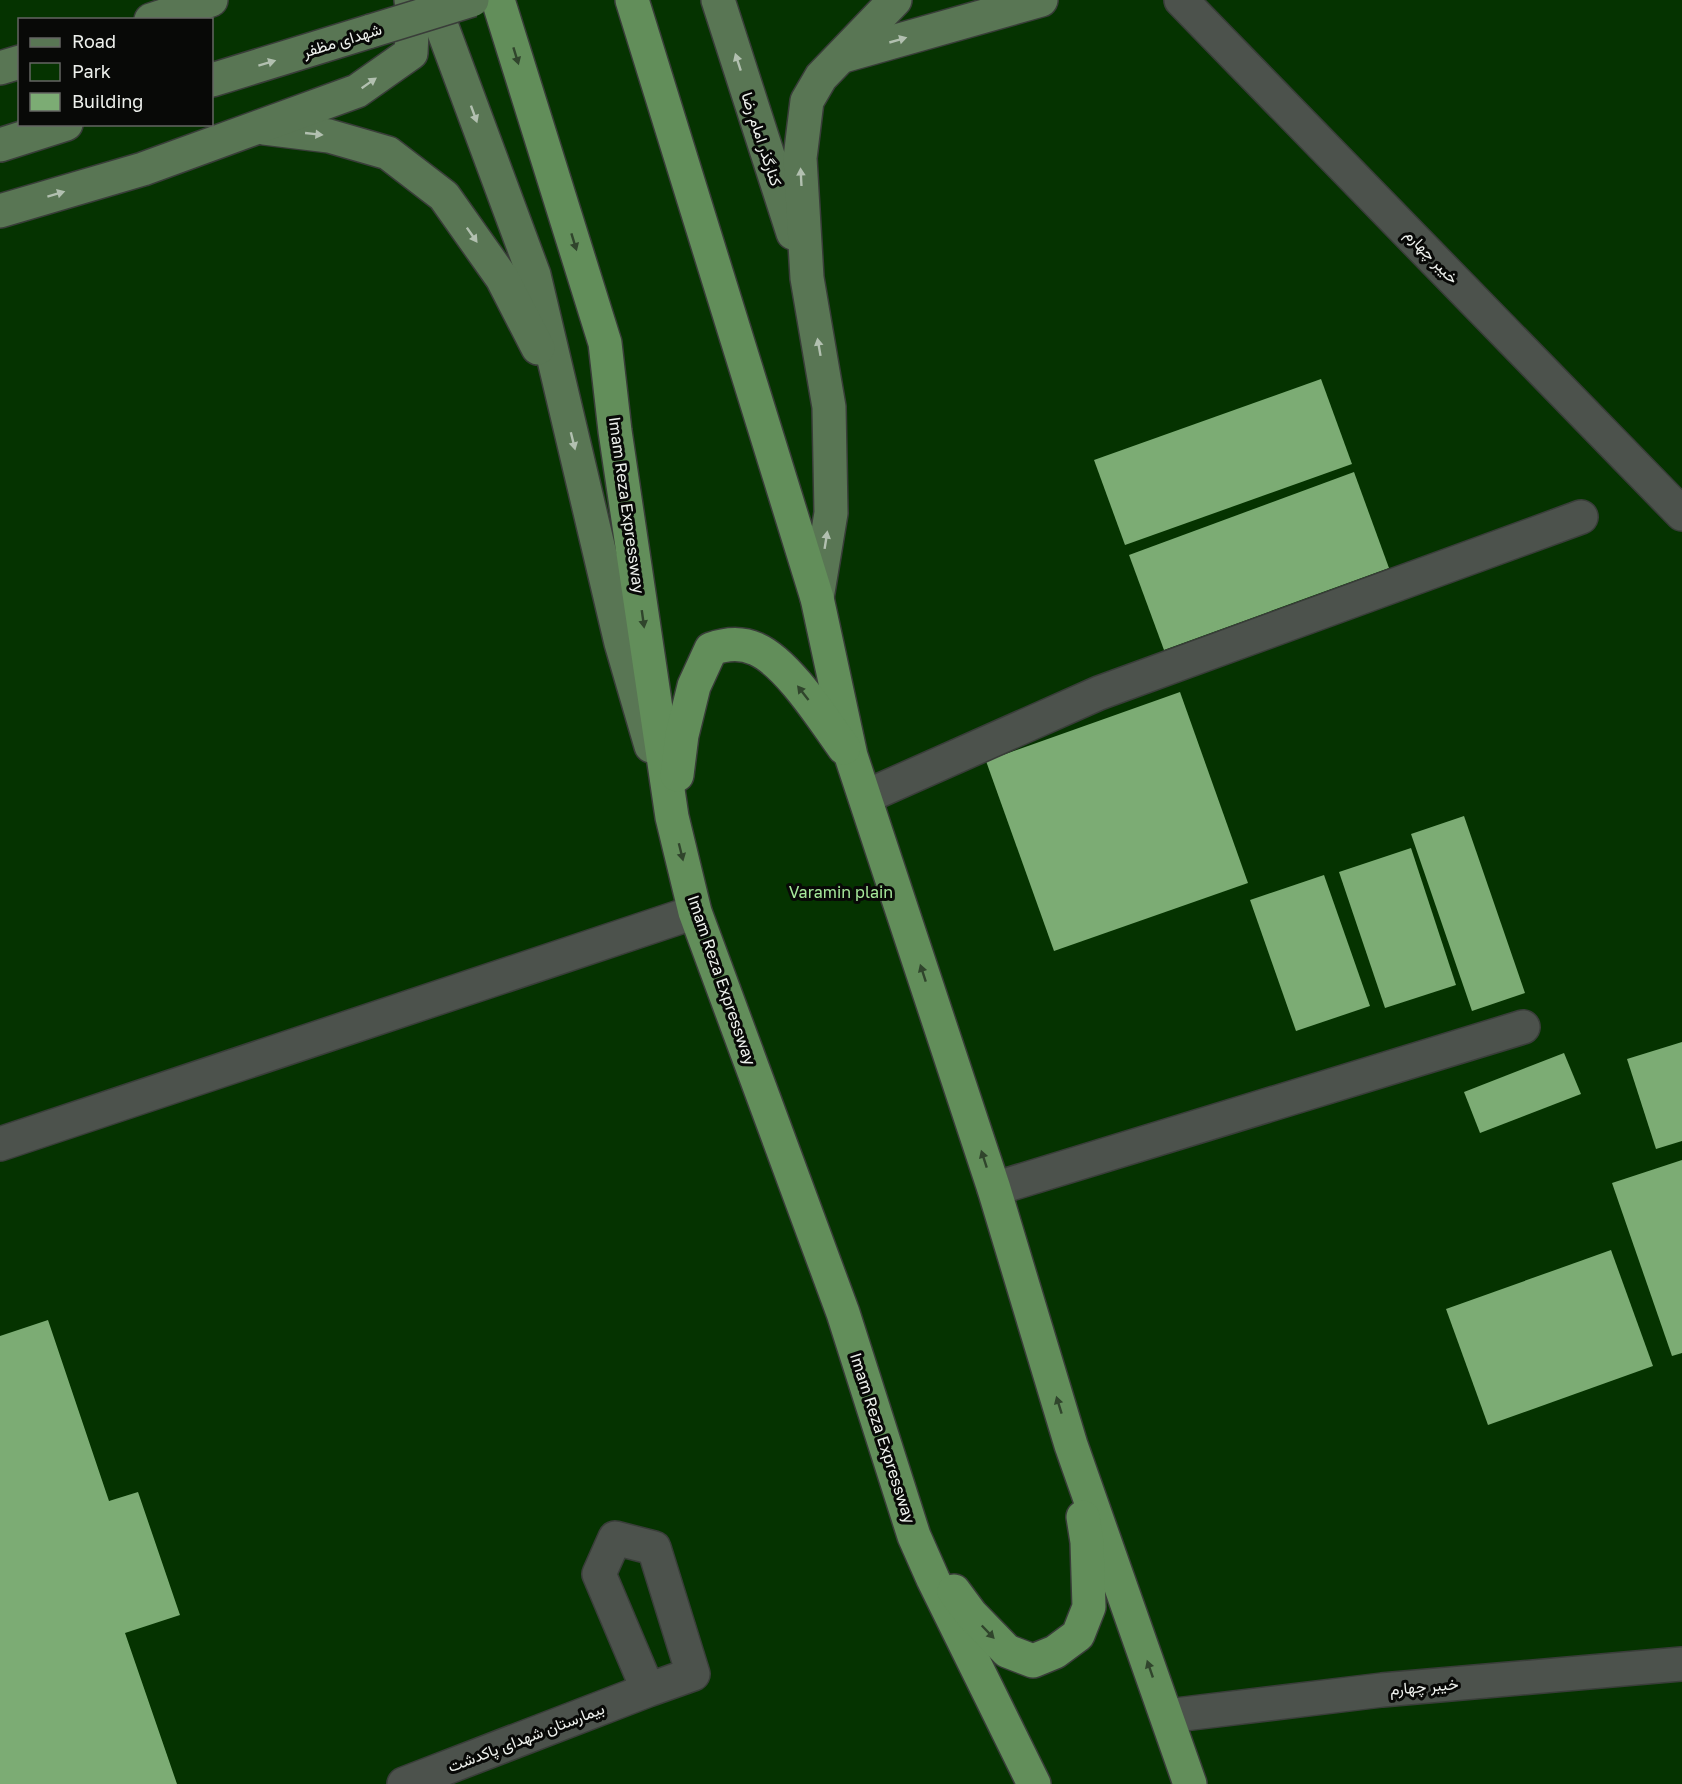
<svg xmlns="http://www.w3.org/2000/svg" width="1682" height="1784" viewBox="0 0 1682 1784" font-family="'Golos Text',Vazirmatn,sans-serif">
	<rect width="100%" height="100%" fill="#1c201b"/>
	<path fill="#053300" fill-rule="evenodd" d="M0,0H1682V1784H0ZM20,20H212V124H20Z"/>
	<g fill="#7cac74">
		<polygon points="1321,379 1352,464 1125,545 1094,460"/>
		<polygon points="1354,472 1389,568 1164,650 1129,555"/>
		<polygon points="1180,692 1248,883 1054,951 986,761"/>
		<polygon points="1464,816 1525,993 1472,1011 1411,834"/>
		<polygon points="1411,848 1456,985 1385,1008 1339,872"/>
		<polygon points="1324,875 1370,1006 1296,1031 1250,900"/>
		<polygon points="1682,1042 1682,1141 1656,1149 1627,1059"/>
		<polygon points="1564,1053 1581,1094 1480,1133 1464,1092"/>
		<polygon points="1682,1160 1682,1353 1672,1356 1612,1183"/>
		<polygon points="1611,1250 1653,1366 1488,1425 1446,1309"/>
		<polygon points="48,1320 109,1501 138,1492 180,1615 125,1633 177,1784 0,1784 0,1336"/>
	</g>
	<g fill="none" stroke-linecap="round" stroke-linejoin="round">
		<g stroke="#393d39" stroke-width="36">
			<g id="minor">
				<polyline points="1181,0 1682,514"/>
				<polyline points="865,797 1099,693 1581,517"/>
				<polyline points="0,1144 695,912"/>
				<polyline points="994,1189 1523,1027"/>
				<polyline points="1167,1716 1382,1690 1682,1664"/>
				<polyline points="404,1784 648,1690 693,1674 654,1548 615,1538 599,1574 648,1690"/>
			</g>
		</g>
		<g stroke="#393d39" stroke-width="36">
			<g id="major">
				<polyline points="432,0 534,275 621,643 651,746"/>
				<polyline points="718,0 793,233"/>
				<polyline points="151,20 211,0"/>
				<polyline points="843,56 1041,0"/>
				<polyline points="0,68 20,62"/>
				<polyline points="212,80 371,31"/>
				<polyline points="264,128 329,136 388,153 444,196 502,278 538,348"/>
				<polyline points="0,145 66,124"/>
				<polyline points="0,211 143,169 357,91 411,53 413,12 411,0"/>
				<polyline points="817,598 831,513 829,407 807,278 800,158 807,101 821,77 895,0"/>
			</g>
		</g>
		<g stroke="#393d39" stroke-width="36">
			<g id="highway">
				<polyline points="498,0 605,343 615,431 672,817 695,912 843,1313 914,1536 933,1579 1034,1784"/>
				<polyline points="632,0 817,598 851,756 994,1189 1071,1445 1190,1784"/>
				<path d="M677,775L682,735L694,686L711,649C725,644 741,642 756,649C788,663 823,719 844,748"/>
				<polyline points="954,1591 971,1614 1007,1651 1033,1661 1055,1652 1078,1635 1089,1607 1087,1542 1083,1517"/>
			</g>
		</g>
		<use href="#minor" stroke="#4c524c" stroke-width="33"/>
		<use href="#major" stroke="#597654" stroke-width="33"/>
		<use href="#highway" stroke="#628e5a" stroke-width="33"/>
		<g stroke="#393d39" stroke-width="36" stroke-linecap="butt">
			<polyline id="major-bridge" points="371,31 472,0"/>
		</g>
		<use href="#major-bridge" stroke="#597654" stroke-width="33"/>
	</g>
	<defs><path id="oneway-solid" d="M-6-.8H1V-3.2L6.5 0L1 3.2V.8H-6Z" transform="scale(1.5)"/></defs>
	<g fill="#b2c0b0">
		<use href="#oneway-solid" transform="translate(898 40) rotate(-16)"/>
		<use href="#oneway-solid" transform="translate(738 62) rotate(-108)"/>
		<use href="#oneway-solid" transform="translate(267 63) rotate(-17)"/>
		<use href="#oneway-solid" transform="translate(369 83) rotate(-35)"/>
		<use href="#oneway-solid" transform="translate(474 114) rotate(70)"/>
		<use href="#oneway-solid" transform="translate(314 134) rotate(6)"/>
		<use href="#oneway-solid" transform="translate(801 177) rotate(-93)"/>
		<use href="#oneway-solid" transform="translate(56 194) rotate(-17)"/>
		<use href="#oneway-solid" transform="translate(472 235) rotate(55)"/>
		<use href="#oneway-solid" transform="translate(819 347) rotate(-100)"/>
		<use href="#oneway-solid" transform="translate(573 441) rotate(76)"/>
		<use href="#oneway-solid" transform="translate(826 540) rotate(-81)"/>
	</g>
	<g fill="#30452c">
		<use href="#oneway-solid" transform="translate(516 56) rotate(73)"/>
		<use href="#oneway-solid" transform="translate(574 242) rotate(73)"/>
		<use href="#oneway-solid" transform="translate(643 619) rotate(82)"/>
		<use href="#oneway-solid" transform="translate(803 693) rotate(-128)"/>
		<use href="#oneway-solid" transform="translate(681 852) rotate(76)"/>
		<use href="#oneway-solid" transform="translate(923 973) rotate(-108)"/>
		<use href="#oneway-solid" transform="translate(984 1159) rotate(-108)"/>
		<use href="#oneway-solid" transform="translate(1059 1405) rotate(-107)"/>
		<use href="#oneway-solid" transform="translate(988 1632) rotate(46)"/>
		<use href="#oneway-solid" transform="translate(1150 1669) rotate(-109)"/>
	</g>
	<g text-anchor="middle" stroke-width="6" stroke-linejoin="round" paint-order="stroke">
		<g font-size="16" fill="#eef1ed" stroke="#080907">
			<text transform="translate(342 40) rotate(-17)" y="6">شهدای مظفر</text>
			<text transform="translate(762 139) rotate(72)" y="6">کنارگذر امام رضا</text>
			<text transform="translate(1432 256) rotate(46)" y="6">خیبر چهارم</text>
			<text transform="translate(627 505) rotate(82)" y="6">Imam Reza Expressway</text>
			<text transform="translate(722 980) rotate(71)" y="6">Imam Reza Expressway</text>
			<text transform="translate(883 1438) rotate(72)" y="6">Imam Reza Expressway</text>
			<text transform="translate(1424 1686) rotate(-5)" y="6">خیبر چهارم</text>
			<text transform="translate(526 1737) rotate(-21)" y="6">بیمارستان شهدای پاکدشت</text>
		</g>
		<g font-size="16" fill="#a7ea9c" stroke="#080907">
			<text x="841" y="898">Varamin plain</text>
		</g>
	</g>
	<rect x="18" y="18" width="195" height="108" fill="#080907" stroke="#646663" stroke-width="1.5"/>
	<rect x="30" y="38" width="30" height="9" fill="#597654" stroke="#646663" stroke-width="1.5"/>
	<text x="72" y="48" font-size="18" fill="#eef1ed">Road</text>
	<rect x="30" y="63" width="30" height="18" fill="#053300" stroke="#646663" stroke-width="1.5"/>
	<text x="72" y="78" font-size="18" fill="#eef1ed">Park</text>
	<rect x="30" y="93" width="30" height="18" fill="#7cac74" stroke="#646663" stroke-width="1.5"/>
	<text x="72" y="108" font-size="18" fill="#eef1ed">Building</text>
</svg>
